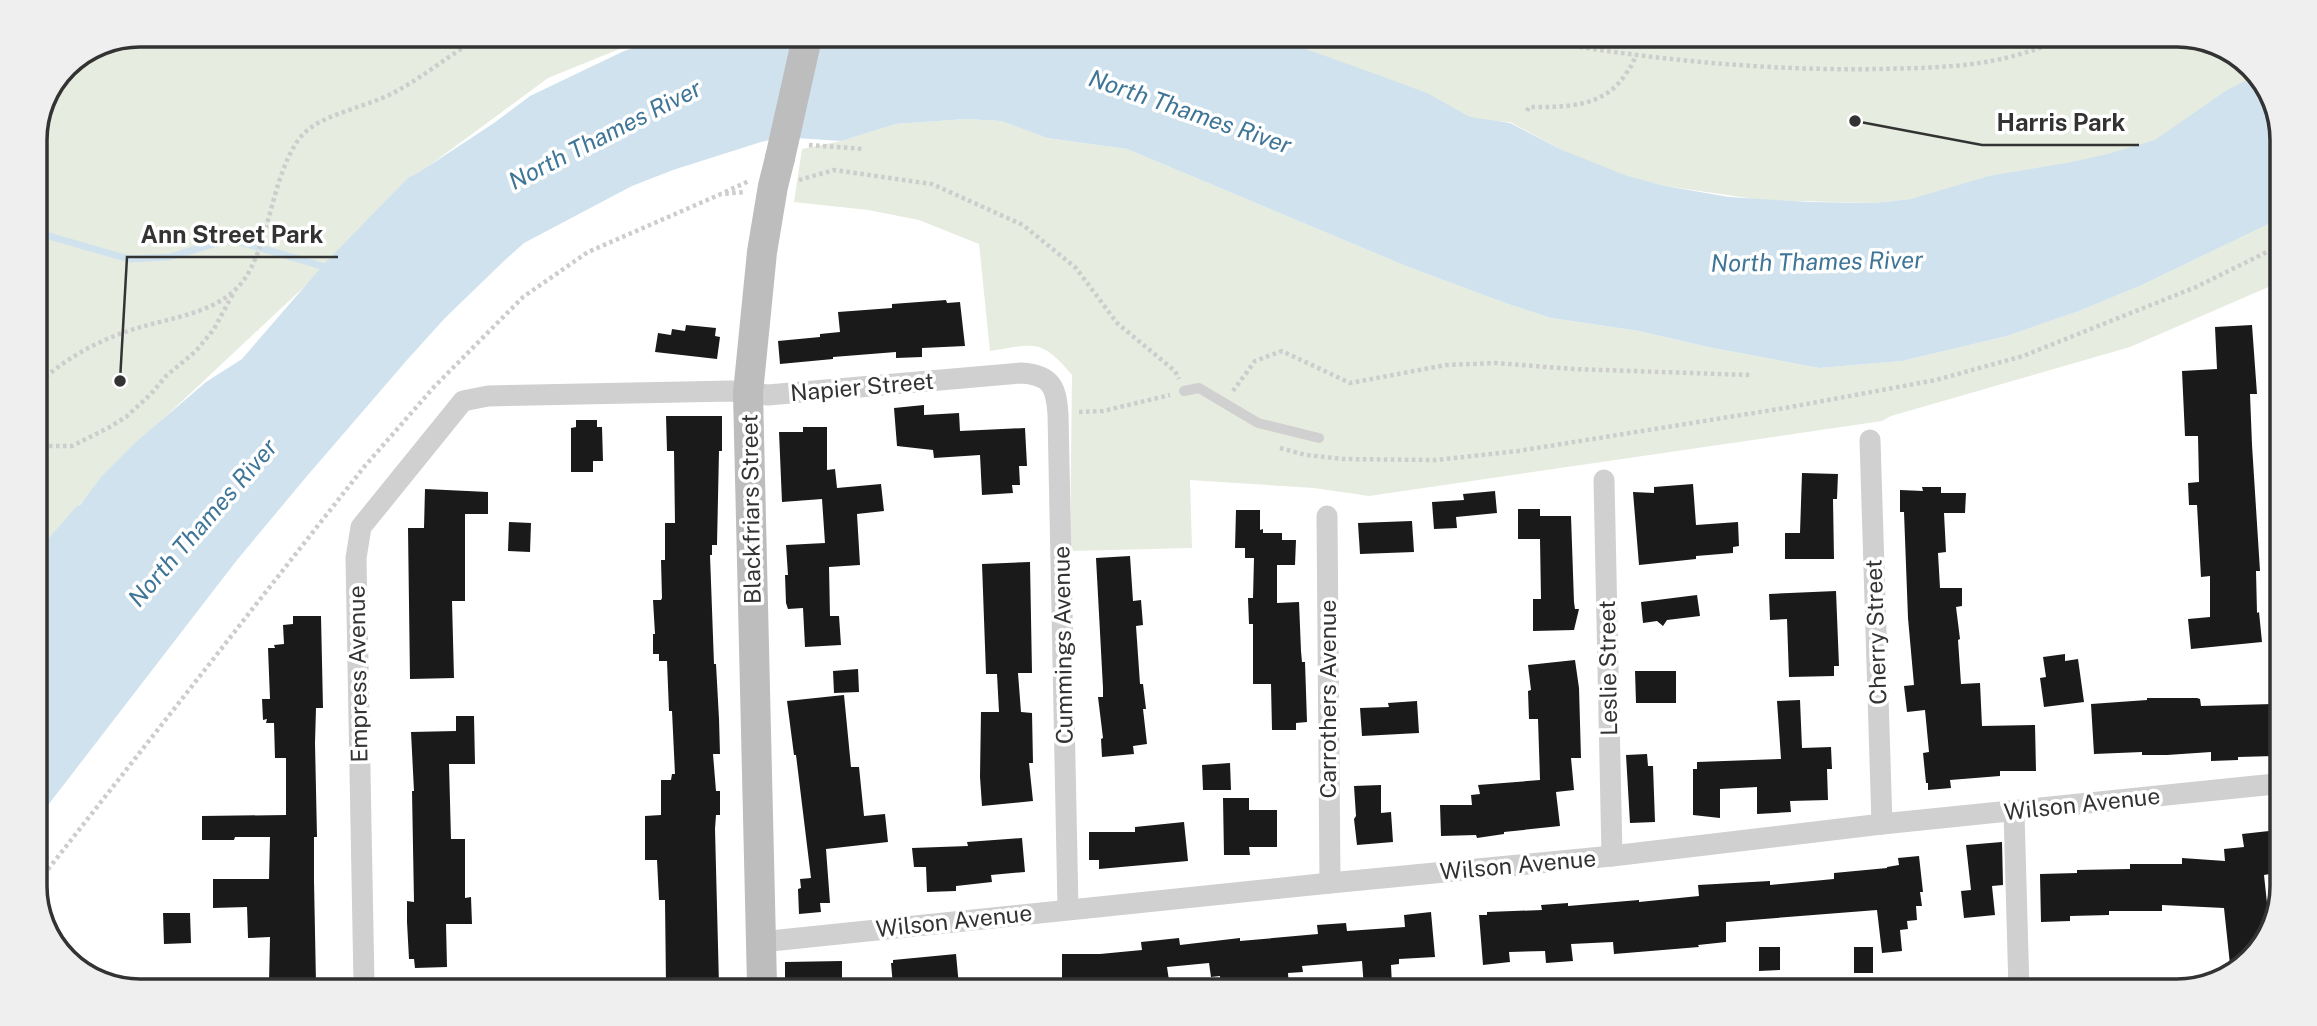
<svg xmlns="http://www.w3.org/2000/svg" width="2317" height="1026" viewBox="0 0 2317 1026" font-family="'Public Sans',sans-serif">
	<rect width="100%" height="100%" fill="#fff"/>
	<g fill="#e6ecdf">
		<polygon points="140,35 649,37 548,78 430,165 347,242 306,285 131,449 81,503 35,560 35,134 66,66"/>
		<polygon points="1232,39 2217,43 2264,82 2266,89 2114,166 1911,199 1874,203 1762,200 1665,186 1627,177 1602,167 1560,149 1510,122 1471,120"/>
		<path d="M966,119L1001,121L1047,138L1127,149L1406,266L1508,304L1551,318L1639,331L1708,347L1819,368L1902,361L2007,336L2079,311L2142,285L2281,218L2280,282L2130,347L1891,416L1882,421L1369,496L1314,488L1190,480L1192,548L1070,551L1072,375C1041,338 1035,344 990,351L979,244L919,220L868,210L794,202L802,149L841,141L896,124Z"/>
	</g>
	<polygon fill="#cfe2ee" points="666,37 1246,39 1292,44 1381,76 1427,93 1470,117 1510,123 1560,149 1627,176 1665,186 1729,197 1810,202 1874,203 1911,199 1989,176 2067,163 2108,154 2155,140 2227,90 2257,75 2264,82 2282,134 2281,218 2142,285 2079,311 2007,336 1902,361 1819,368 1708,347 1639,331 1551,318 1508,304 1406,266 1127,149 1047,138 1001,121 966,119 896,124 841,141 782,137 761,142 673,170 632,186 524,243 505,260 445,318 407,360 307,476 237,560 35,822 35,554 77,506 80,505 102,476 135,443 206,382 242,359 325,263 408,178 418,173 494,123 530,96 624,51"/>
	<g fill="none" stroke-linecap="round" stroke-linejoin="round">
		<polyline stroke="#cfe2ee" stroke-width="7" points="35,232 129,259 170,257 230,239 332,269"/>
	</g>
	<g fill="#1a1a1a">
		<polygon points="946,300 947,303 960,302 965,346 922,348 922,357 896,358 896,352 833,357 833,359 780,364 778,341 820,337 820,334 840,332 838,312 892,308 892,304"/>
		<polygon points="686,325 716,328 715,336 720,337 717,359 655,352 658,333 671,335 672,329 685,331"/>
		<polygon points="2252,325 2257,394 2250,394 2252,445 2260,571 2256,571 2257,613 2259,612 2262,642 2191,649 2188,619 2210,617 2210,576 2201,577 2197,505 2189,505 2188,483 2199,482 2198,436 2185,436 2182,371 2217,369 2215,327"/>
		<polygon points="924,405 924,415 959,413 960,431 1025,428 1027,466 1019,466 1020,485 1012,485 1013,493 982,495 980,455 934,458 933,450 897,446 894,408"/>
		<polygon points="666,416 722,416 722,451 719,451 717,545 712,545 712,555 710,555 714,664 716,664 719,719 720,754 713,754 716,791 720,791 720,815 716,815 715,829 719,985 666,985 665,900 659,900 657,860 645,860 645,816 661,815 661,780 671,780 672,774 675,774 672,711 669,711 667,661 659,661 659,654 653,654 653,634 655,634 653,600 661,600 662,598 661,560 665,560 665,523 675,523 674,451 667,451"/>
		<polygon points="576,420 597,420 597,427 602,427 603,461 593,461 593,472 571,472 571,428 576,427"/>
		<polygon points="803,427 827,427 827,470 835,469 837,488 881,484 884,511 857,514 860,565 829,567 830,616 839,616 841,645 805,647 803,608 788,609 786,603 785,575 788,575 786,545 825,543 822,499 782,502 779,432 803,432"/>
		<polygon points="1802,473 1838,474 1837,499 1833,499 1834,559 1785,559 1785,533 1800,533"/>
		<polygon points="1693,484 1696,525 1738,522 1739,546 1733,547 1733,553 1696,556 1696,559 1639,565 1633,492 1654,493 1654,487"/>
		<polygon points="1922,487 1941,487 1941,493 1966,493 1965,513 1944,513 1946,552 1938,553 1940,588 1962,588 1962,606 1956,607 1960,639 1958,640 1961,684 1980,683 1982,726 2035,725 2036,771 2000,771 2000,776 1950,780 1951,788 1928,790 1928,783 1926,783 1923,753 1929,752 1925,710 1907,712 1904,686 1914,685 1908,618 1904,512 1900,512 1900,490 1923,491"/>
		<polygon points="425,489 488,492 488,514 465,514 465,601 452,601 454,678 410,679 408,528 424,528"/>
		<polygon points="1495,491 1497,513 1456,517 1457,528 1434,529 1432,502 1464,500 1463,494"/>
		<polygon points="1518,509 1540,509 1540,516 1571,516 1574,602 1575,609 1579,609 1574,630 1533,631 1533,599 1541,599 1540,539 1518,539"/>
		<polygon points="1236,510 1260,510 1260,530 1263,529 1263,533 1282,533 1282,540 1296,540 1295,565 1277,565 1277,603 1299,602 1301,651 1302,662 1305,662 1307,722 1296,723 1296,730 1272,730 1271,684 1253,684 1253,624 1249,624 1248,598 1253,598 1254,558 1245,558 1245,548 1235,548"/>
		<polygon points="1412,521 1414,552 1360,554 1358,523"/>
		<polygon points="509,522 531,523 530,552 508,551"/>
		<polygon points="1130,556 1133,601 1141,600 1143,625 1136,626 1140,684 1143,684 1146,709 1143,709 1147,744 1133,746 1134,754 1102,757 1101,739 1103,738 1098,697 1103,697 1103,688 1096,558"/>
		<polygon points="1030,562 1032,673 1018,673 1021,712 1032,713 1033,763 1029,763 1033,801 982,806 980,777 981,712 999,712 997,674 986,674 982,564"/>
		<polygon points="1836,591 1839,666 1834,666 1834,676 1789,677 1787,619 1770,620 1769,594"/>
		<polygon points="1697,595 1700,616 1667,620 1663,626 1657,621 1643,623 1641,602"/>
		<polygon points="293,616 321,616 323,708 316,708 315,743 317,837 314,837 314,881 316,984 269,983 270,937 248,938 247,907 213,908 213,879 269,879 270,837 235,837 234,840 202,840 202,816 286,815 286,758 275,758 274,723 266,723 267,719 263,720 262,699 270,699 268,648 275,648 274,645 284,644 283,625 293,624"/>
		<polygon points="2065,654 2065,661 2078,659 2084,702 2044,707 2040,678 2046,677 2043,657"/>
		<polygon points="1575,660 1579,688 1581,758 1571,758 1574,790 1556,792 1560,826 1504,832 1504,834 1477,838 1476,835 1441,836 1440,805 1472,805 1471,795 1480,794 1478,785 1540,780 1538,719 1529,719 1528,691 1531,690 1528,665"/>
		<polygon points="858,669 859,692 834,693 833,671"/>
		<polygon points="1635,671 1676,671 1676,703 1636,703"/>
		<polygon points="844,695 851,767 859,767 864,816 885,814 888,842 826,849 830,903 820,903 821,912 799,914 798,889 801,888 800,879 811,878 796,755 794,755 787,701"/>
		<polygon points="2147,698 2197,698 2200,699 2201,706 2273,704 2275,756 2238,757 2238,760 2211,761 2211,752 2167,755 2142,755 2142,752 2094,754 2091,704 2147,700"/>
		<polygon points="1800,700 1802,748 1831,747 1832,769 1827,769 1828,800 1790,801 1791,812 1757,814 1757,787 1720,789 1720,818 1693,815 1693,769 1697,769 1697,762 1781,759 1777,701"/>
		<polygon points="1417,701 1419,733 1362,736 1360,708 1389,707 1388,703"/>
		<polygon points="456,716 474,716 475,764 449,764 451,839 465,839 465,898 471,897 472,924 446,924 447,967 415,968 414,959 409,959 407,922 407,901 414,902 412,791 414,791 411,732 456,731"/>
		<polygon points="1647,754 1648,766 1653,766 1655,822 1630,823 1626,755"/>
		<polygon points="1230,763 1231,790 1203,790 1202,765"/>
		<polygon points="1381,785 1381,813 1391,812 1393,842 1357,845 1354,819 1356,816 1354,786"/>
		<polygon points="1223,798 1249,798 1249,810 1277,810 1277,847 1249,847 1250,855 1224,855"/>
		<polygon points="1184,822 1188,861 1099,869 1099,860 1089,860 1089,832 1135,832 1135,827"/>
		<polygon points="2269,831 2272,860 2269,860 2270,874 2264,875 2270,931 2235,973 2231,974 2224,908 2162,905 2162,911 2109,911 2109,915 2070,916 2070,921 2041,922 2040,874 2077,873 2077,870 2130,869 2130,864 2182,864 2182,858 2225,861 2224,849 2244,847 2242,834"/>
		<polygon points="1022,838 1025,872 991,875 992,882 956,886 956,891 927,892 926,867 914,867 912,848 968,846 967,842"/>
		<polygon points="2002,842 2003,885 1992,886 1995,915 1964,918 1961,891 1971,890 1966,845"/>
		<polygon points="1919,856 1923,892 1920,892 1922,906 1916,906 1917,920 1907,921 1908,929 1900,930 1902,951 1882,953 1877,910 1726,922 1726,942 1698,945 1699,947 1614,954 1613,942 1571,944 1573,961 1546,963 1545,951 1509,952 1510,962 1483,965 1479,915 1487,915 1487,912 1542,910 1541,905 1568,903 1568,906 1639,900 1639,902 1699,896 1698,885 1770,881 1770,885 1834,879 1834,873 1887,868 1887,867 1899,865 1898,858"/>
		<polygon points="1431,912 1435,957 1399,959 1399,964 1391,965 1392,986 1364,988 1362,961 1302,966 1303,972 1288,973 1289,988 1221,987 1220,976 1211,977 1209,963 1167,967 1170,987 1062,987 1062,954 1100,954 1142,950 1141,942 1179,938 1180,945 1240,938 1240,941 1318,934 1317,925 1346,923 1347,931 1405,927 1404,915"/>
		<polygon points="163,913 190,913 191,943 164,944"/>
		<polygon points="1759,947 1780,947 1780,970 1759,971"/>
		<rect x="1854" y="947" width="19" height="26"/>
		<polygon points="956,954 959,986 893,986 891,963 893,963 893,960"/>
		<polygon points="842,961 842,986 785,986 785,962"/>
	</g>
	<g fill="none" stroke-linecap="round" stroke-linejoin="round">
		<g stroke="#cdcdcd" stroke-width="4.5" stroke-dasharray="3.5 3.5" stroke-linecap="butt">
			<path d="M1545,41C1652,60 1769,71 1879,69C1919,68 1961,68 2001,59C2020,55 2038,48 2057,43"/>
			<path d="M1527,111L1529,107C1565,107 1603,108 1625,75C1630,68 1634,63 1635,55"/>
			<polyline points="809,145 863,149"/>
			<polyline points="799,180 834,170 932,184 1023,225 1076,268 1117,323 1175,371 1179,379"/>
			<polyline points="725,192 749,181"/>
			<path d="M35,386C65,358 102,338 141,327C171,318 211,313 235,290C269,259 269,180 299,139C309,126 323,120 338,114C356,107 376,102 393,93C424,77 451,53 483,36"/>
			<polyline points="1233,391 1255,361 1282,351 1350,383 1446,365 1496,363 1573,369 1750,375"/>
			<polyline points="1079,412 1103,411 1170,395"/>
			<polyline points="35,446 72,446 108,428 126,417 151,394 166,376 196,351 214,329 234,292"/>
			<polyline points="1280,448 1306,455 1343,459 1436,460 1518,451 1785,408 1936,380 2023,356 2196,287 2281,245"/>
			<polyline points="35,886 364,467 434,387 523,297 588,252 721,194 746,192"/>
		</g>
		<polyline stroke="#d0d0d0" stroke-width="10" points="1184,391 1199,388 1258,423 1319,438"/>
		<g stroke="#d0d0d0" stroke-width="21">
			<polyline points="1870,440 1882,824"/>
			<polyline points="1604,480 1612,856"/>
			<polyline points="1327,516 1330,883"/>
			<polyline points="2014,812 2019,990"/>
			<polyline points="761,942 1330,883 1612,856 1882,824 2275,784"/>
			<path d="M364,984L356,558L361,527L463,401L488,396L731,391L768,395L1021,373C1051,375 1056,386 1058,414L1068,909"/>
		</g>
		<polyline stroke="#bdbdbd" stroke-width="30" points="762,985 748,393 762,252 773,186 780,158"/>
		<polyline stroke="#bdbdbd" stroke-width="30" points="780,158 807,38"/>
	</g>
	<g text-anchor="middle" stroke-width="7" stroke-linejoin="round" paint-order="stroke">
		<g font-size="23" fill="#333" stroke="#fff">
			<text transform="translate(862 387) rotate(-5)" y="8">Napier Street</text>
			<text transform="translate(751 509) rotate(-91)" y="8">Blackfriars Street</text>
			<text transform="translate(1876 632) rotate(-92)" y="8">Cherry Street</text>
			<text transform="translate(1063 645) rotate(-91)" y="8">Cummings Avenue</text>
			<text transform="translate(1608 668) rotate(-91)" y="8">Leslie Street</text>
			<text transform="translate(358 674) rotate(-91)" y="8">Empress Avenue</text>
			<text transform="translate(1328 699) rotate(-90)" y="8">Carrothers Avenue</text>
			<text transform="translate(2082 804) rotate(-6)" y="8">Wilson Avenue</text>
			<text transform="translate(1518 865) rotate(-5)" y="8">Wilson Avenue</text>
			<text transform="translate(954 921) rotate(-6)" y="8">Wilson Avenue</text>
		</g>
		<g font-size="24" font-style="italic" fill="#3f7597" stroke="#fff">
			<text transform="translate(1190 112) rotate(19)" y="8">North Thames River</text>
			<text transform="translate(605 135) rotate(-27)" y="8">North Thames River</text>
			<text transform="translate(1817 262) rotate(-1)" y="8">North Thames River</text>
			<text transform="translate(203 523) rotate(-49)" y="8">North Thames River</text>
		</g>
	</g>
	<path d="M0 0H2317V1026H0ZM140 47H2177A93 93 0 0 1 2270 140V886A93 93 0 0 1 2177 979H140A93 93 0 0 1 47 886V140A93 93 0 0 1 140 47Z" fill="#efefef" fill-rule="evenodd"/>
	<path fill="none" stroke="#333" stroke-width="3.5" d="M140 47H2177A93 93 0 0 1 2270 140V886A93 93 0 0 1 2177 979H140A93 93 0 0 1 47 886V140A93 93 0 0 1 140 47Z"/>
	<path fill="none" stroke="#333" stroke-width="2.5" d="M1855 121L1982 145H2139M120 381L127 257H338"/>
	<g fill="#333" stroke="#fff" stroke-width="2.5">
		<circle cx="1855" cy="121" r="7"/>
		<circle cx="120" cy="381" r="7"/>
	</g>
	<g font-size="24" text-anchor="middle" font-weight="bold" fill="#333" stroke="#fff" stroke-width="7" stroke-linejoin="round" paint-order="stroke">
		<text x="2061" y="131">Harris Park</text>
		<text x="232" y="243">Ann Street Park</text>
	</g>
</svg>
